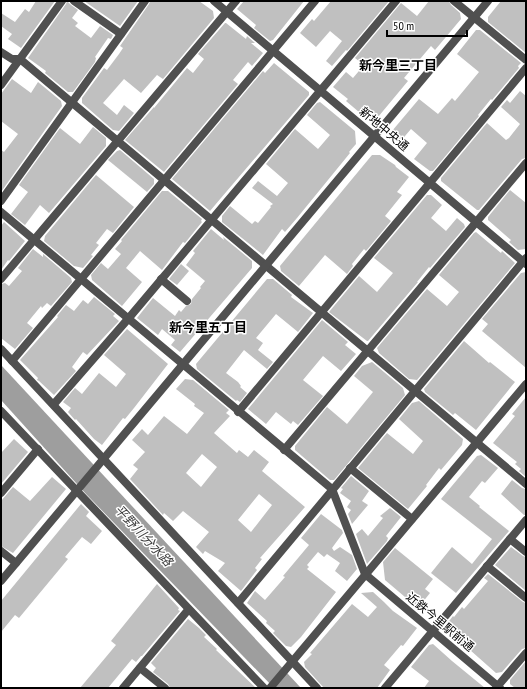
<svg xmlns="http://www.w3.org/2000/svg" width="527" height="689" viewBox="0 0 527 689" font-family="'PT Sans Narrow','Noto Sans JP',sans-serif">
	<rect width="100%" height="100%" fill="#fff"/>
	<polygon fill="#9e9e9e" points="1,365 301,688 274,688 86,494 1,400"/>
	<g fill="#c0c0c0" fill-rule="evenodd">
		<polygon points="36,1 55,1 21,48 8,39 12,34 1,26 1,13 15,22 25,9 29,12"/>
		<polygon points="67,1 71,5 78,10 72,18 78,23 75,26 91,38 100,26 113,35 111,39 108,38 95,57 96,58 95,62 73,92 68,92 45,73 46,71 28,58 66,4"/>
		<polygon points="84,1 138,1 120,26"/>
		<polygon points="150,1 199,1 213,11 214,18 163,79 157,75 141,93 124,79 103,103 117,115 124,105 134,113 119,131 113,130 82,103 82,98 104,68 107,70 119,54 123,48 120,46 149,4"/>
		<polygon points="244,1 304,1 273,40 270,41 254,28 256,25 237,9"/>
		<polygon points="331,1 389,1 347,51 346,50 332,66 326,61 342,41 330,31 316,47 300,33 312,19 314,21"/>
		<polygon points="429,1 449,1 451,5 460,13 461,19 435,50 431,46 404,78 408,81 378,117 366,118 346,101 348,99 333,87 346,72 353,78 364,65 355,58 401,3 417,16"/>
		<polygon points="501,1 526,1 526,53 488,22 488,17"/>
		<polygon points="225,23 226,23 246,39 247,36 255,43 251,43 263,53 252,66 248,62 233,80 238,84 164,172 125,140 154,107 154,108 187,68 193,73 204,59 198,54"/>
		<polygon points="476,30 480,30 521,63 518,66 519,68 492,100 491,99 478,115 479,116 433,171 430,171 414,159 427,143 411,129 399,143 394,138 392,131 419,99 438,114 452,98 455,101 479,72 457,54"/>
		<polygon points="274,63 309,92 309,95 221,198 221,200 221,198 210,211 172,179 263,71 265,73"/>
		<polygon points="12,79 31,93 38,82 61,101 62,106 1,192 1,150 4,152 18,134 1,121 1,94"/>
		<polygon points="520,91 526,96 526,158 522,159 479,210 477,210 441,181 441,178 487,123 506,140 509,138 520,124 501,107 507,100 510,103"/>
		<polygon points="320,102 355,131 356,144 349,152 350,153 297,218 285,232 282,229 263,255 222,222 222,216 230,206 252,224 255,221 258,223 271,207 270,206 273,204 252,188 258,181 277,196 288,183 266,164 295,129 318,149 330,135 307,115 317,103"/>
		<polygon points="93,127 106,138 106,146 49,213 40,205 25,225 11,214 28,192 19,185 60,128 80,144"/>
		<polygon points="120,150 154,179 154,184 147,192 108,160 117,151"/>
		<polygon points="372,155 380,155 395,165 396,167 409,177 397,192 402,195 385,216 391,221 366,251 364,249 352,264 353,266 347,274 325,255 299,286 281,271 280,266"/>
		<polygon points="96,175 134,207 113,233 107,229 96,243 99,245 91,255 93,256 83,268 74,266 44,241 45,236"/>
		<polygon points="510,190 526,203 526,249 518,250 509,242 511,240 488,220 488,217"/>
		<polygon points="162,191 168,191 202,219 201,221 202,222 185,243 183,242 162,270 140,251 126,268 142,282 122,306 92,280 91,275 101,263 108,269 121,254 115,249 122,241 121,240"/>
		<polygon points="427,195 431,195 442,205 431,218 446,231 457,218 464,224 465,227 430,268 429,267 417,282 418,282 368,341 367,341 329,312 359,276 377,292 393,273 374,258"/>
		<polygon points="4,222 25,241 9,261 8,260 1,270 1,226"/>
		<polygon points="211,229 224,240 223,237 252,261 252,268 180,352 171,345 175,340 162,329 158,335 137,318 153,298 175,316 179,310 181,312 186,306 191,304 192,299 201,288 200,287 205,281 186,265 195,253 193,251"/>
		<polygon points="476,232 495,248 501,253 502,251 515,263 417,380 409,379 379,353 377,348 427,289 447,306 459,292 439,275 474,233"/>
		<polygon points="33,249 43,257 43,254 71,278 72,282 51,306 47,303 42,308 41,306 27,323 33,328 15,349 1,338 1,284 5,283 9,286 22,271 18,268"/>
		<polygon points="181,264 189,271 177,285 169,279"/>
		<polygon points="526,272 526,368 482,331 488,324 482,319 521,273"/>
		<polygon points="267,279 273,279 292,295 291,297 313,313 298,332 276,314 256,338 263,343 258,350 273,362 267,369 244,350 226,373 238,382 241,386 240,387 247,393 240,402 237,400 236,401 197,369 196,364"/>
		<polygon points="94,297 115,314 113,316 119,321 87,355 83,352 72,367 76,371 54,395 39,381 37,380 38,378 20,360 58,317 57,316 66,305 74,311 83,300 88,304"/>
		<polygon points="322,320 348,342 345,345 356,354 341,371 323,356 303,380 323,396 298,425 293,421 291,424 276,412 266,424 248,409"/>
		<polygon points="127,329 168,364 134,408 125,419 123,418 102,445 94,439 76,419 75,420 68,412 71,408 63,402 75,388 82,394 99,373 116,387 126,374 104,355"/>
		<polygon points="464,341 489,363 490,362 515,382 476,430 455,413 453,415 425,392 424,389"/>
		<polygon points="372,362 403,388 405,395 334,480 330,480 295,450 295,446 327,407 347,424 373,392 354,376 362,366"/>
		<path d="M185,379L193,380L229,410L226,413L230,416L214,433L237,453L239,450L248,457L254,450L269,462L262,471L305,507L260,558L262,559L255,568L257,570L241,591L218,571L225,563L205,551L203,554L196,547L209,532L183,511L173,521L164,513L163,515L130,479L138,469L133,465L145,452L132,440L142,429L148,435L164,416L187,434L204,413L194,406L195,404L176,389ZM202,454L217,467L201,487L186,473ZM259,494L272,505L251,532L238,520Z"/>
		<polygon points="526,397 526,477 519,471 521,469 515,464 517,462 493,443 515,416 512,414"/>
		<polygon points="419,401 463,439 462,445 441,470 439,468 426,485 427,486 408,509 358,468 387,433 413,454 423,441 399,419 412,403"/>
		<polygon points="14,439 28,452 1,484 1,453"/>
		<polygon points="481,455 498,468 485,483 482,481 469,497 480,506 479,507 509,531 456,593 431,573 452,547 472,564 492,539 441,499 477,456"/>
		<polygon points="351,476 369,491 362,501 368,505 352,524 348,514 351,510 347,507 351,501 340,493 343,489 341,488"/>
		<polygon points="52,477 66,489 13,553 1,546 1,501 13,487 30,501"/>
		<polygon points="512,480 522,488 526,489 526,515 524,515 501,494"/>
		<polygon points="81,504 89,512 86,516 102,531 91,544 82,537 65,557 68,559 19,618 15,615 1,632 1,601"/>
		<polygon points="390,508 401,517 386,536 388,538 387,541 367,564 356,534 362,529 368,536 383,518 380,516"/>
		<polygon points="321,514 342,530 343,533 332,548 334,551 340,547 352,555 357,569 347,581 335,571 340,563 327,554 324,557 318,552 307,565 309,567 307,569 336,592 301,637 291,647 286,646 273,633 275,631 266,623 267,621 247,603 255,591 265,600 285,577 283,576 309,545 301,538"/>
		<polygon points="511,547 523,556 526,557 526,591 495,565"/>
		<polygon points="395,548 433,579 425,589 430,593 418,608 385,580 383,562"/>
		<polygon points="488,574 523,602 526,603 526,648 522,649 502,672 496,673 461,642 446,630 446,625 453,616 454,617 462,607 464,609 488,581 484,578"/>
		<polygon points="157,584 179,608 178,610 180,611 142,656 141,656 136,662 132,659 108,688 80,688 116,645 111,641"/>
		<polygon points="373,592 384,602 393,611 417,628 403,646 401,645 384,665 390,670 377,688 324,688 305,667 304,662 312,654 310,653 352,604 368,617 377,607 361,593"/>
		<polygon points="188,619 199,628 206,635 204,637 217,649 216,650 256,688 170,688 168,684 153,672 156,668 151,663"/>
		<polygon points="433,644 452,661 485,688 424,688 429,681 411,667 429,645"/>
		<polygon points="526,661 526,688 515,688 510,684 510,680"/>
	</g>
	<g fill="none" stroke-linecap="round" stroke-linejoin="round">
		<g stroke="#505050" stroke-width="8">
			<polyline points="74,1 121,34"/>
			<polyline points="454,1 526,60"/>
			<polyline points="1,52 12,59 20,59 526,484"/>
			<polyline points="1,85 62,1"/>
			<polyline points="1,201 145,1"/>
			<polyline points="1,212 332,489 365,574 500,688"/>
			<polyline points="1,279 236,1"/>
			<polyline points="161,279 187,301"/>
			<polyline points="1,349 317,688"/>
			<polyline points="12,361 315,1"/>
			<polyline points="54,404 128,319 396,1"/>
			<polyline points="1,411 264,688"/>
			<polyline points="238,412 526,68"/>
			<polyline points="284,450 526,163"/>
			<polyline points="350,468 412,519"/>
			<polyline points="1,493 38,449"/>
			<polyline points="510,539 526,552"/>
			<polyline points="1,551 16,563"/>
			<polyline points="487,566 526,598"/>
			<polyline points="238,603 526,258"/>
			<polyline points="140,668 165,688"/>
			<polyline points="123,688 188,610"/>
			<polyline points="385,688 526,520"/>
			<polyline points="496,688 526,653"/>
		</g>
		<g stroke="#505050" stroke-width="8">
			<polyline points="214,1 526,264"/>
			<polyline points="1,581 488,1"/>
			<polyline points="270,688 526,384"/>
		</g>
	</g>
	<g text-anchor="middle" stroke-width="3" stroke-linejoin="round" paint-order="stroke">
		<g font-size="12" fill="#000" stroke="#fff">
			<text transform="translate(384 129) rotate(40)" y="4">新地中央通</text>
			<text transform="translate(440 622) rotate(40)" y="4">近鉄今里駅前通</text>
		</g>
		<g font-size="13" font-weight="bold" fill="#000" stroke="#fff">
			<text x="398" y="70">新今里三丁目</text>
			<text x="208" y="332">新今里五丁目</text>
		</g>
		<g font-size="13" font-style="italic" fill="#3f3f3f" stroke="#fff">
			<text transform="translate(144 535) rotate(47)" y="5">平野川分水路</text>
		</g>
	</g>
	<rect width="527" height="689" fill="none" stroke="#000000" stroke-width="4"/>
	<path d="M387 30v6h80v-6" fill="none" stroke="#000000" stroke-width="2"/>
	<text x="393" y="30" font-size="12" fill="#000000" stroke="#ffffff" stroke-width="3" paint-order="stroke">50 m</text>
</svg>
